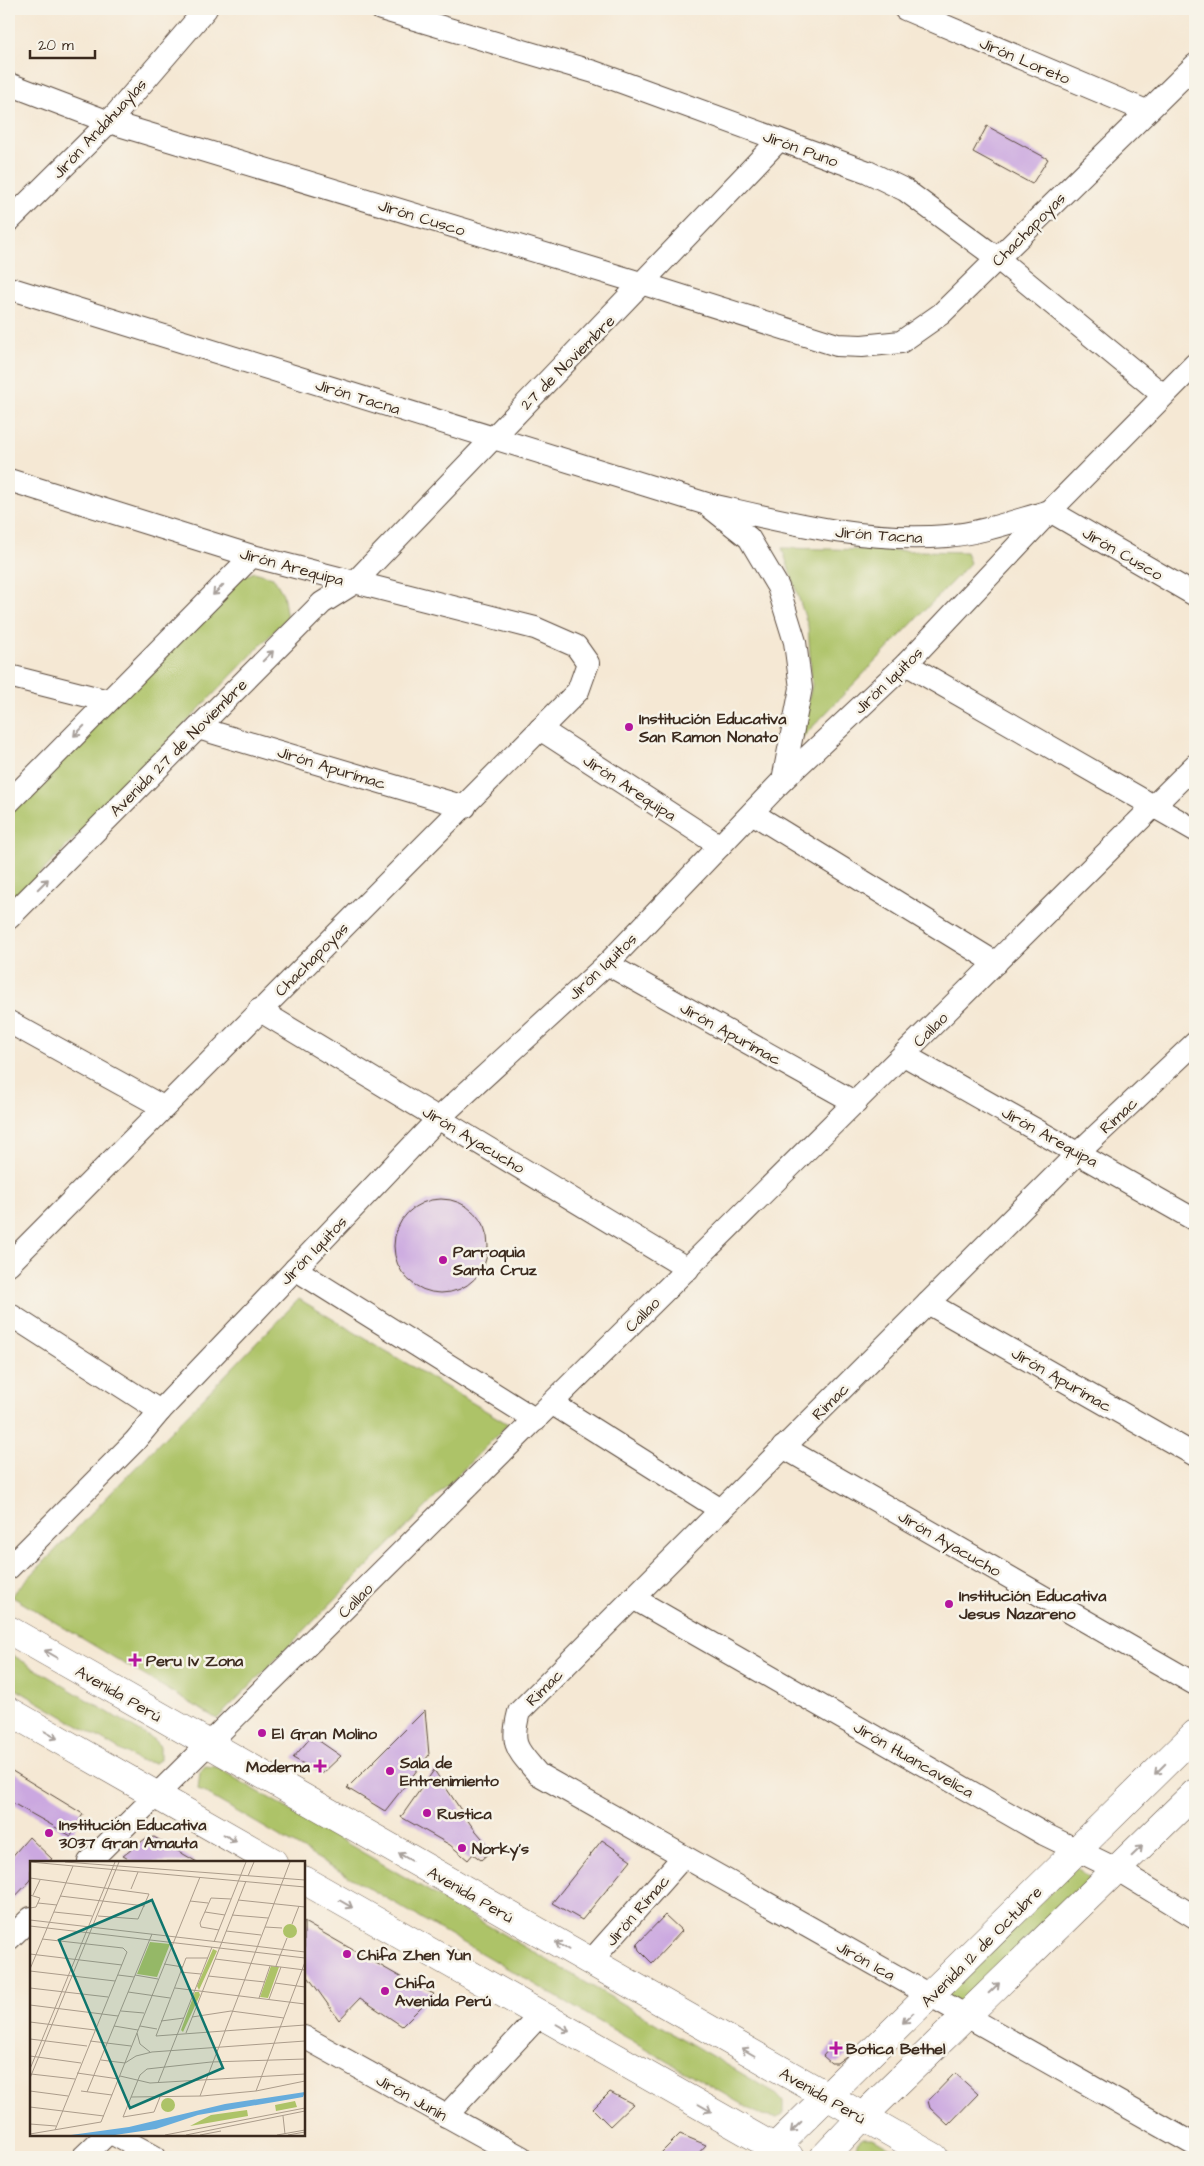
<svg xmlns="http://www.w3.org/2000/svg" width="1204" height="2166" viewBox="0 0 1204 2166" font-family="'Architects Daughter',sans-serif">
	<rect width="100%" height="100%" fill="#f7f3e8"/>
	<filter id="ink" filterUnits="userSpaceOnUse"><feTurbulence type="fractalNoise" baseFrequency=".02" numOctaves="2"/><feDisplacementMap in="SourceGraphic" scale="10" xChannelSelector="R" yChannelSelector="G"/><feConvolveMatrix kernelMatrix="1 2 1 2 8 2 1 2 1" color-interpolation-filters="sRGB"/></filter>
	<filter id="wash" filterUnits="userSpaceOnUse"><feTurbulence type="fractalNoise" baseFrequency=".0096" numOctaves="4" result="noise"/><feDisplacementMap in="SourceGraphic" scale="20" xChannelSelector="R" yChannelSelector="G"/><feGaussianBlur stdDeviation="1.12" result="paint"/><feColorMatrix in="noise" values="0 0 0 0 0 0 0 0 0 0 0 0 0 0 0 0 0 1.4 0 .05"/><feComposite in="paint" operator="in"/></filter>
	<g filter="url(#wash)">
		<rect width="100%" height="100%" fill="#f5e8d4"/>
		<g fill="#adc367" stroke="#747642">
			<polygon points="782,548 966,552 970,563 799,741 812,685 808,626"/>
			<polygon points="254,572 273,577 283,594 287,618 9,906 9,810 236,581"/>
			<polygon points="299,1299 508,1424 217,1719 11,1596"/>
			<polygon points="9,1653 154,1740 160,1746 160,1760 154,1763 139,1761 9,1685"/>
			<polygon points="205,1766 216,1767 777,2094 783,2101 783,2115 777,2118 762,2116 198,1789 200,1772"/>
			<polygon points="1076,1867 1098,1885 967,2010 945,1998"/>
			<polygon points="863,2138 873,2138 906,2157 855,2157 857,2143"/>
		</g>
		<g id="blocks">
			<g fill="#cba8e0">
				<polygon points="987,126 1048,159 1032,184 973,152"/>
				<circle cx="441" cy="1246" r="47"/>
				<polygon points="425,1710 429,1755 385,1811 347,1788"/>
				<polygon points="312,1736 341,1756 322,1774 293,1758"/>
				<polygon points="9,1769 83,1814 71,1836 9,1801"/>
				<polygon points="434,1770 471,1825 492,1850 481,1860 473,1854 468,1860 450,1845 401,1817"/>
				<polygon points="29,1837 52,1859 48,1862 31,1862 31,1880 9,1903 9,1860"/>
				<polygon points="154,1837 197,1862 134,1862 123,1856 145,1839"/>
				<polygon points="602,1840 631,1860 582,1920 552,1903"/>
				<polygon points="665,1915 682,1931 652,1963 639,1950 637,1944"/>
				<polygon points="304,1922 411,1983 434,1994 402,2026 360,1998 339,2020 309,1978 304,1974"/>
				<polygon points="835,2042 849,2054 837,2063 831,2063 823,2056"/>
				<polygon points="955,2073 978,2094 948,2125 930,2108 928,2101"/>
				<polygon points="610,2092 633,2104 610,2126 593,2109"/>
				<polygon points="680,2134 706,2145 695,2157 657,2157"/>
			</g>
		</g>
	</g>
	<g filter="url(#ink)">
		<use href="#blocks" fill-opacity="0" stroke="#574639" stroke-width="1"/>
		<g fill="none" stroke-linecap="round" stroke-linejoin="round">
			<g stroke="#574639" stroke-width="24">
				<g id="minor">
					<polyline points="381,9 594,72 868,172 905,190 997,258 1163,395"/>
					<polyline points="905,9 1146,111"/>
					<polyline points="9,84 109,122 644,284 837,345 862,346 901,342 941,314 1195,65"/>
					<polyline points="9,221 109,122 206,9"/>
					<path d="M9,288L707,504C787,522 865,543 947,536C982,533 1017,520 1050,511L1195,595"/>
					<polyline points="9,480 252,556 535,628 576,646 588,663 578,691 9,1264"/>
					<polyline points="710,507 749,538 778,587 795,642 801,688 783,780"/>
					<polyline points="906,664 1195,830"/>
					<polyline points="9,676 108,701"/>
					<polyline points="198,728 465,807"/>
					<polyline points="540,729 720,846"/>
					<polyline points="9,802 252,556"/>
					<polyline points="752,813 996,963"/>
					<polyline points="9,918 322,603 354,583 779,140"/>
					<polyline points="607,964 856,1103"/>
					<polyline points="259,1010 688,1269"/>
					<polyline points="9,1022 163,1107"/>
					<path d="M1195,1043L1079,1152L519,1712C510,1746 517,1749 538,1774L1195,2145"/>
					<polyline points="904,1055 1195,1220"/>
					<polyline points="295,1269 536,1420"/>
					<polyline points="928,1303 1195,1455"/>
					<polyline points="9,1314 160,1411"/>
					<polyline points="553,1404 721,1510"/>
					<polyline points="783,1447 1195,1684"/>
					<polyline points="9,1568 135,1441 160,1411 439,1118 607,964 783,780 906,664 1050,511 1195,364"/>
					<polyline points="633,1598 1044,1834 1118,1870 1195,1917"/>
					<polyline points="89,1862 1195,765"/>
					<polyline points="9,1939 31,1918"/>
					<polyline points="590,1962 683,1857"/>
					<polyline points="304,2037 521,2157"/>
					<polyline points="446,2116 540,2015"/>
					<polyline points="115,2135 155,2157"/>
					<polyline points="83,2157 106,2135"/>
				</g>
			</g>
			<g stroke="#574639" stroke-width="29">
				<g id="major">
					<polyline points="9,1630 934,2157"/>
					<polyline points="9,1711 273,1862"/>
					<polyline points="304,1880 789,2156"/>
					<polyline points="765,2157 1195,1734"/>
					<polyline points="824,2157 862,2117 1195,1793"/>
				</g>
			</g>
			<use href="#minor" stroke="#fff" stroke-width="22"/>
			<use href="#major" stroke="#fff" stroke-width="28"/>
		</g>
		<defs><path id="oneway-shaft" d="M-6 0H5M1.5-3L5.5 0L1.5 3" fill="none" stroke-width="1.6" stroke-linecap="round" stroke-linejoin="round" transform="scale(1.25)"/></defs>
		<g stroke="#a79f9a">
			<use href="#oneway-shaft" transform="translate(218 590) rotate(135)"/>
			<use href="#oneway-shaft" transform="translate(268 656) rotate(-45)"/>
			<use href="#oneway-shaft" transform="translate(79 731) rotate(135)"/>
			<use href="#oneway-shaft" transform="translate(43 884) rotate(-45)"/>
			<use href="#oneway-shaft" transform="translate(51 1654) rotate(-150)"/>
			<use href="#oneway-shaft" transform="translate(51 1735) rotate(30)"/>
			<use href="#oneway-shaft" transform="translate(1160 1769) rotate(135)"/>
			<use href="#oneway-shaft" transform="translate(230 1838) rotate(30)"/>
			<use href="#oneway-shaft" transform="translate(1137 1851) rotate(-44)"/>
			<use href="#oneway-shaft" transform="translate(405 1857) rotate(-150)"/>
			<use href="#oneway-shaft" transform="translate(346 1904) rotate(30)"/>
			<use href="#oneway-shaft" transform="translate(562 1946) rotate(-150)"/>
			<use href="#oneway-shaft" transform="translate(994 1988) rotate(-44)"/>
			<use href="#oneway-shaft" transform="translate(908 2018) rotate(136)"/>
			<use href="#oneway-shaft" transform="translate(563 2028) rotate(30)"/>
			<use href="#oneway-shaft" transform="translate(748 2052) rotate(-150)"/>
			<use href="#oneway-shaft" transform="translate(705 2108) rotate(30)"/>
			<use href="#oneway-shaft" transform="translate(796 2127) rotate(136)"/>
		</g>
	</g>
	<g fill="#b5179e" stroke="#f7f3e8" stroke-width="2">
		<circle cx="629" cy="727" r="5"/>
		<circle cx="443" cy="1260" r="5"/>
		<circle cx="949" cy="1604" r="5"/>
		<path d="M132.5 1652.5h5v5h5v5h-5v5h-5v-5h-5v-5h5z"/>
		<circle cx="262" cy="1733" r="5"/>
		<path d="M317.5 1758.5h5v5h5v5h-5v5h-5v-5h-5v-5h5z"/>
		<circle cx="390" cy="1771" r="5"/>
		<circle cx="427" cy="1813" r="5"/>
		<circle cx="49" cy="1833" r="5"/>
		<circle cx="462" cy="1848" r="5"/>
		<circle cx="347" cy="1954" r="5"/>
		<circle cx="385" cy="1991" r="5"/>
		<path d="M833.5 2040.5h5v5h5v5h-5v5h-5v-5h-5v-5h5z"/>
	</g>
	<g text-anchor="middle" stroke-width="5" stroke-linejoin="round" paint-order="stroke">
		<g font-size="16" fill="#3b2a1e" stroke="#f7f3e8">
			<text transform="translate(1025 60) rotate(23)" y="6">Jirón Loreto</text>
			<text transform="translate(99 128) rotate(-47)" y="6">Jirón Andahuaylas</text>
			<text transform="translate(801 148) rotate(20)" y="6">Jirón Puno</text>
			<text transform="translate(422 217) rotate(17)" y="6">Jirón Cusco</text>
			<text transform="translate(1028 229) rotate(-45)" y="6">Chachapoyas</text>
			<text transform="translate(567 362) rotate(-45)" y="6">27 de Noviembre</text>
			<text transform="translate(358 396) rotate(17)" y="6">Jirón Tacna</text>
			<text transform="translate(879 534) rotate(4)" y="6">Jirón Tacna</text>
			<text transform="translate(1123 553) rotate(30)" y="6">Jirón Cusco</text>
			<text transform="translate(292 566) rotate(15)" y="6">Jirón Arequipa</text>
			<text transform="translate(888 680) rotate(-44)" y="6">Jirón Iquitos</text>
			<text transform="translate(178 747) rotate(-45)" y="6">Avenida 27 de Noviembre</text>
			<text transform="translate(332 767) rotate(17)" y="6">Jirón Apurímac</text>
			<text transform="translate(630 787) rotate(33)" y="6">Jirón Arequipa</text>
			<text transform="translate(311 959) rotate(-45)" y="6">Chachapoyas</text>
			<text transform="translate(602 966) rotate(-44)" y="6">Jirón Iquitos</text>
			<text transform="translate(930 1029) rotate(-45)" y="6">Callao</text>
			<text transform="translate(731 1033) rotate(29)" y="6">Jirón Apurímac</text>
			<text transform="translate(1118 1115) rotate(-43)" y="6">Rimac</text>
			<text transform="translate(1050 1136) rotate(29)" y="6">Jirón Arequipa</text>
			<text transform="translate(474 1139) rotate(31)" y="6">Jirón Ayacucho</text>
			<text transform="translate(313 1250) rotate(-46)" y="6">Jirón Iquitos</text>
			<text transform="translate(642 1314) rotate(-45)" y="6">Callao</text>
			<text transform="translate(1062 1379) rotate(30)" y="6">Jirón Apurímac</text>
			<text transform="translate(830 1401) rotate(-45)" y="6">Rimac</text>
			<text transform="translate(950 1543) rotate(30)" y="6">Jirón Ayacucho</text>
			<text transform="translate(355 1600) rotate(-45)" y="6">Callao</text>
			<text transform="translate(544 1687) rotate(-45)" y="6">Rimac</text>
			<text transform="translate(119 1693) rotate(30)" y="6">Avenida Perú</text>
			<text transform="translate(914 1759) rotate(30)" y="6">Jirón Huancavelica</text>
			<text transform="translate(471 1894) rotate(30)" y="6">Avenida Perú</text>
			<text transform="translate(637 1910) rotate(-49)" y="6">Jirón Rímac</text>
			<text transform="translate(981 1946) rotate(-45)" y="6">Avenida 12 de Octubre</text>
			<text transform="translate(866 1960) rotate(29)" y="6">Jirón Ica</text>
			<text transform="translate(823 2095) rotate(30)" y="6">Avenida Perú</text>
			<text transform="translate(412 2097) rotate(29)" y="6">Jirón Junín</text>
		</g>
		<g font-size="16" font-weight="bold" fill="#3b2a1e" stroke="#f7f3e8" text-anchor="start">
			<text x="639" y="724">Institución Educativa<tspan x="639" dy="18">San Ramon Nonato</tspan></text>
			<text x="453" y="1257">Parroquia<tspan x="453" dy="18">Santa Cruz</tspan></text>
			<text x="959" y="1601">Institución Educativa<tspan x="959" dy="18">Jesus Nazareno</tspan></text>
			<text x="146" y="1666">Peru Iv Zona</text>
			<text x="272" y="1739">El Gran Molino</text>
			<text x="400" y="1768">Sala de<tspan x="400" dy="18">Entrenimiento</tspan></text>
			<text x="310" y="1772" text-anchor="end">Moderna</text>
			<text x="437" y="1819">Rustica</text>
			<text x="59" y="1830">Institución Educativa<tspan x="59" dy="18">3037 Gran Amauta</tspan></text>
			<text x="472" y="1854">Norky's</text>
			<text x="357" y="1960">Chifa Zhen Yun</text>
			<text x="395" y="1988">Chifa<tspan x="395" dy="18">Avenida Perú</tspan></text>
			<text x="846" y="2054">Botica Bethel</text>
		</g>
	</g>
	<g transform="translate(30 1861)">
		<rect width="275" height="275" fill="#f5e8d4"/>
		<path d="M253 70a7 7 0 1 1 14 0a7 7 0 1 1-14 0ZM120,81L140,83L127,116L107,113ZM183,88L187,90L169,129L167,125ZM241,105L249,106L238,137L230,136ZM165,131H169L170,134L153,171L151,169ZM131 244a7 7 0 1 1 14 0a7 7 0 1 1-14 0ZM265,240L267,246L246,250L245,244ZM217,249L218,255L160,265L181,254Z" fill="#adc367"/>
		<path d="M275,231L273,236L168,254L126,268L85,274H41L99,266L195,243Z" fill="#66acdc"/>
		<path fill="none" stroke="#ab9c8b" stroke-width="1" d="M0,1L275,26M35,1L275,19M218,15L224,1M0,17L119,33L108,58L68,55M101,28L108,11M0,34L10,37L6,46L0,47M3,34L10,19M30,35L115,45M208,39L275,46M160,40L178,42M8,42L27,44M24,51L62,55M175,51L195,54M202,54L238,57M0,59L275,91M262,63L269,45M0,65L275,97M235,66L252,67M189,69L171,66L170,62L181,37L201,38M196,70L231,74M12,78L93,87L97,91L25,269M184,81L216,1M0,93L92,104M178,97H156L126,175L275,164M185,98L275,109M134,103L153,106M246,105L257,77M0,108L43,5M0,110L85,120M150,111L171,113M88,114L104,116M105,114L128,118M178,115L235,121M245,122L275,126M0,127L78,136M145,127L275,143M98,131L140,137M229,137L240,105M239,138L251,106M0,144L88,155M91,150L114,152M162,156L201,150L254,157M131,160L154,157M0,161L65,169M84,165L108,169M110,165L127,168M107,172L110,183L120,191M156,172L216,20M0,178L57,185M60,180L101,185M0,195L51,202M71,199L95,202L106,195L122,191L275,180M0,208L85,1M47,212L89,218M1,213L45,218M90,215L120,222L275,213M0,217L89,1M128,222L182,86M0,230L38,235M51,230L82,234M226,230L275,101M57,231L122,73M170,235L260,1M101,236L172,235L226,230L275,220M130,236L124,251L93,256L110,214L117,208L181,201L275,198M0,246L74,255M253,255L255,273M0,263L26,265M0,273L71,261L170,16M135,274L275,247M156,274L275,250M170,274L191,270M247,274L275,269M258,274L275,271"/>
		<path fill="#0f766e" fill-opacity="0.15" stroke="#0f766e" stroke-width="2.5" d="M122,39L193,207L100,247L29,79Z"/>
		<rect width="275" height="275" fill="none" stroke="#3b2a1e" stroke-width="2.5"/>
	</g>
	<rect width="1204" height="2166" fill="none" stroke="#f7f3e8" stroke-width="30"/>
	<path d="M30 50v8h65v-8" fill="none" stroke="#3b2a1e" stroke-width="2.5"/>
	<text x="38" y="50" font-size="15" fill="#3b2a1e" stroke="#f7f3e8" stroke-width="4" paint-order="stroke">20 m</text>
</svg>
